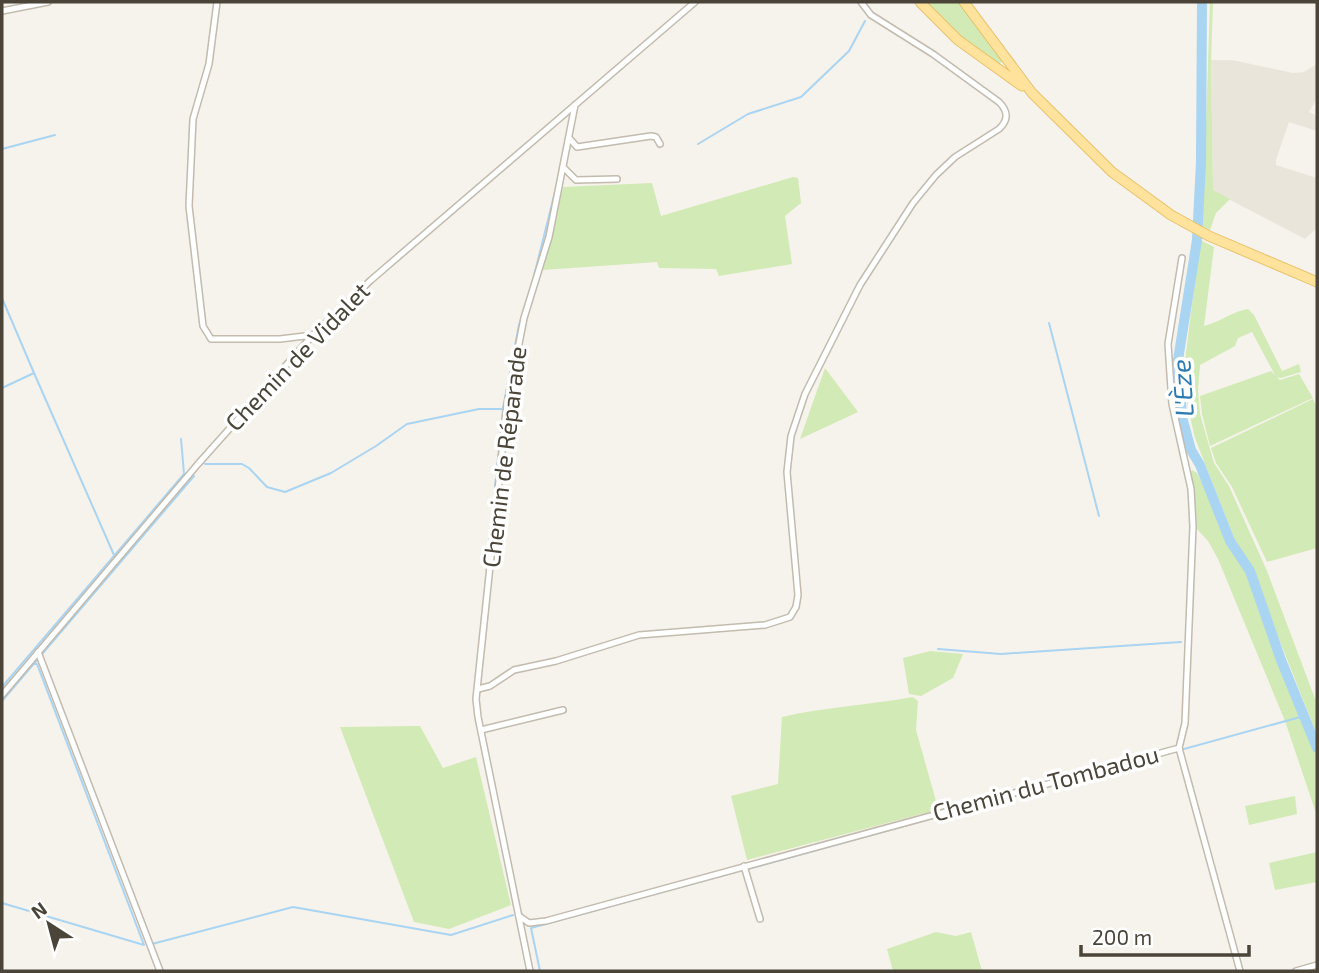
<svg xmlns="http://www.w3.org/2000/svg" width="1319" height="973" viewBox="0 0 1319 973" font-family="'Exo 2',sans-serif">
	<rect width="100%" height="100%" fill="#f6f3ec"/>
	<polygon fill="#eae5da" points="1211,60 1232,60 1293,73 1304,72 1317,64 1317,98 1309,112 1317,116 1317,131 1289,122 1276,160 1276,165 1317,178 1317,228 1305,239 1213,191"/>
	<g fill="#d2eab5">
		<polygon points="925,2 960,2 1003,61 999,64 994,61 950,30"/>
		<polygon points="1210,2 1213,2 1211,60 1213,190 1230,199 1216,213 1210,230 1200,225 1206,124"/>
		<polygon points="793,177 798,178 801,203 785,216 792,264 719,276 716,269 659,268 657,262 543,270 563,187 652,183 661,216"/>
		<path d="M1200,240L1214,247L1204,326C1220,322 1233,311 1248,309L1254,315L1282,371L1299,364L1301,372L1281,378L1276,377L1252,332L1238,338L1235,346L1200,365L1198,391L1200,414L1214,463L1229,486L1267,571L1317,704V735L1251,568L1234,538L1195,438L1187,404L1185,361Z"/>
		<polygon points="825,368 858,412 800,439"/>
		<polygon points="1271,371 1280,380 1299,374 1313,398 1210,446 1202,414 1200,396"/>
		<polygon points="1313,399 1317,408 1317,548 1267,562 1232,487 1216,463 1211,448"/>
		<polygon points="1192,470 1197,473 1204,487 1232,551 1249,573 1281,666 1317,756 1317,816 1285,721 1218,559 1208,541 1197,529 1194,488 1190,473"/>
		<polygon points="930,651 963,654 953,678 921,696 909,694 903,658"/>
		<path d="M913,697L918,701L916,730L936,801V810L747,860L731,796L778,784L782,717C825,707 869,705 913,697Z"/>
		<polygon points="420,726 443,768 476,757 511,905 449,929 414,922 340,727"/>
		<polygon points="1295,796 1297,814 1249,825 1245,806"/>
		<polygon points="1317,852 1317,882 1275,890 1269,863"/>
		<polygon points="936,932 956,936 971,932 982,971 893,971 887,949"/>
	</g>
	<g fill="none" stroke-linecap="round" stroke-linejoin="round">
		<g stroke="#a9d4f2" stroke-width="2">
			<polyline points="698,144 748,114 801,97 849,51 865,21"/>
			<polyline points="2,149 55,135"/>
			<polyline points="534,276 555,192"/>
			<polyline points="2,298 34,373"/>
			<polyline points="1049,323 1099,516"/>
			<polyline points="2,388 34,373 114,555"/>
			<polyline points="503,408 519,325 532,284"/>
			<polyline points="205,464 242,464 249,468 267,487 285,492 331,473 376,446 407,424 479,409 503,409 487,566"/>
			<polyline points="938,649 1001,654 1181,642"/>
			<polyline points="2,687 184,474 181,439"/>
			<polyline points="2,701 194,476"/>
			<polyline points="748,869 1304,716"/>
			<polyline points="2,903 144,945 37,664 32,664"/>
			<polyline points="152,944 293,907 451,935 513,915"/>
			<polyline points="540,971 531,928 743,870"/>
			<polyline points="1316,971 1317,971"/>
		</g>
		<polyline stroke="#a9d4f2" stroke-width="10" points="1202,2 1201,162 1197,240 1178,360 1182,417 1191,450 1200,465 1230,541 1250,571 1281,660 1317,748"/>
		<g stroke="#c2bbae" stroke-width="8">
			<g id="minor">
				<polyline points="217,2 209,64 193,119 189,206 203,326 211,339 280,339 313,335"/>
				<polyline points="2,11 48,2"/>
				<polyline points="569,138 577,147 651,136 656,137 660,144"/>
				<polyline points="563,167 576,180 617,179"/>
				<polyline points="38,652 160,971"/>
				<path d="M478,689L490,686L514,670L556,661L639,635L765,625L790,617L796,607L798,595L787,472L791,436L805,394L860,285L913,203L936,175L955,157L999,129C1009,120 1008,111 999,102L933,54L871,15L861,2"/>
				<polyline points="2,695 198,464 313,335 371,280 695,2"/>
				<polyline points="481,730 563,710"/>
				<polyline points="1179,748 1240,971"/>
				<polyline points="744,866 760,919"/>
				<polyline points="519,916 529,923 546,921 1179,748 1185,723 1193,526 1191,489 1172,404 1168,344 1182,258"/>
				<polyline points="530,971 478,717 476,699 507,405 524,318 549,237 575,105"/>
				<polyline points="1296,971 1317,965"/>
			</g>
		</g>
		<g stroke="#e6c16a" stroke-width="11">
			<g id="primary">
				<polyline points="920,2 958,40 1022,86"/>
				<polyline points="964,2 1032,93 1112,172 1171,215 1209,236 1317,282"/>
			</g>
		</g>
		<use href="#minor" stroke="#fff" stroke-width="5"/>
		<use href="#primary" stroke="#ffe39c" stroke-width="9"/>
	</g>
	<g text-anchor="middle" stroke-width="7" stroke-linejoin="round" paint-order="stroke">
		<g font-size="24" fill="#4b4439" stroke="#fff">
			<text transform="translate(298 357) rotate(-46)" y="8">Chemin de Vidalet</text>
			<text transform="translate(505 457) rotate(-83)" y="8">Chemin de Réparade</text>
			<text transform="translate(1046 784) rotate(-15)" y="8">Chemin du Tombadou</text>
		</g>
		<g font-size="26" font-style="italic" fill="#2e7ab2" stroke="#fff">
			<text transform="translate(1183 388) rotate(-94)" y="9">L'Èze</text>
		</g>
	</g>
	<rect width="1319" height="973" fill="none" stroke="#4b4439" stroke-width="7"/>
	<g transform="translate(49 924) rotate(324)" stroke="#ffffff" stroke-width="5" paint-order="stroke">
	<path d="M0-5L12 26L0 18L-12 26Z" fill="#4b4439"/>
	<text y="-10" font-size="19" font-weight="bold" text-anchor="middle" fill="#4b4439">N</text>
	</g>
	<path d="M1081 945v10h168v-10" fill="none" stroke="#4b4439" stroke-width="3.5"/>
	<text x="1092" y="945" font-size="21" fill="#4b4439" stroke="#ffffff" stroke-width="5" paint-order="stroke">200 m</text>
</svg>
